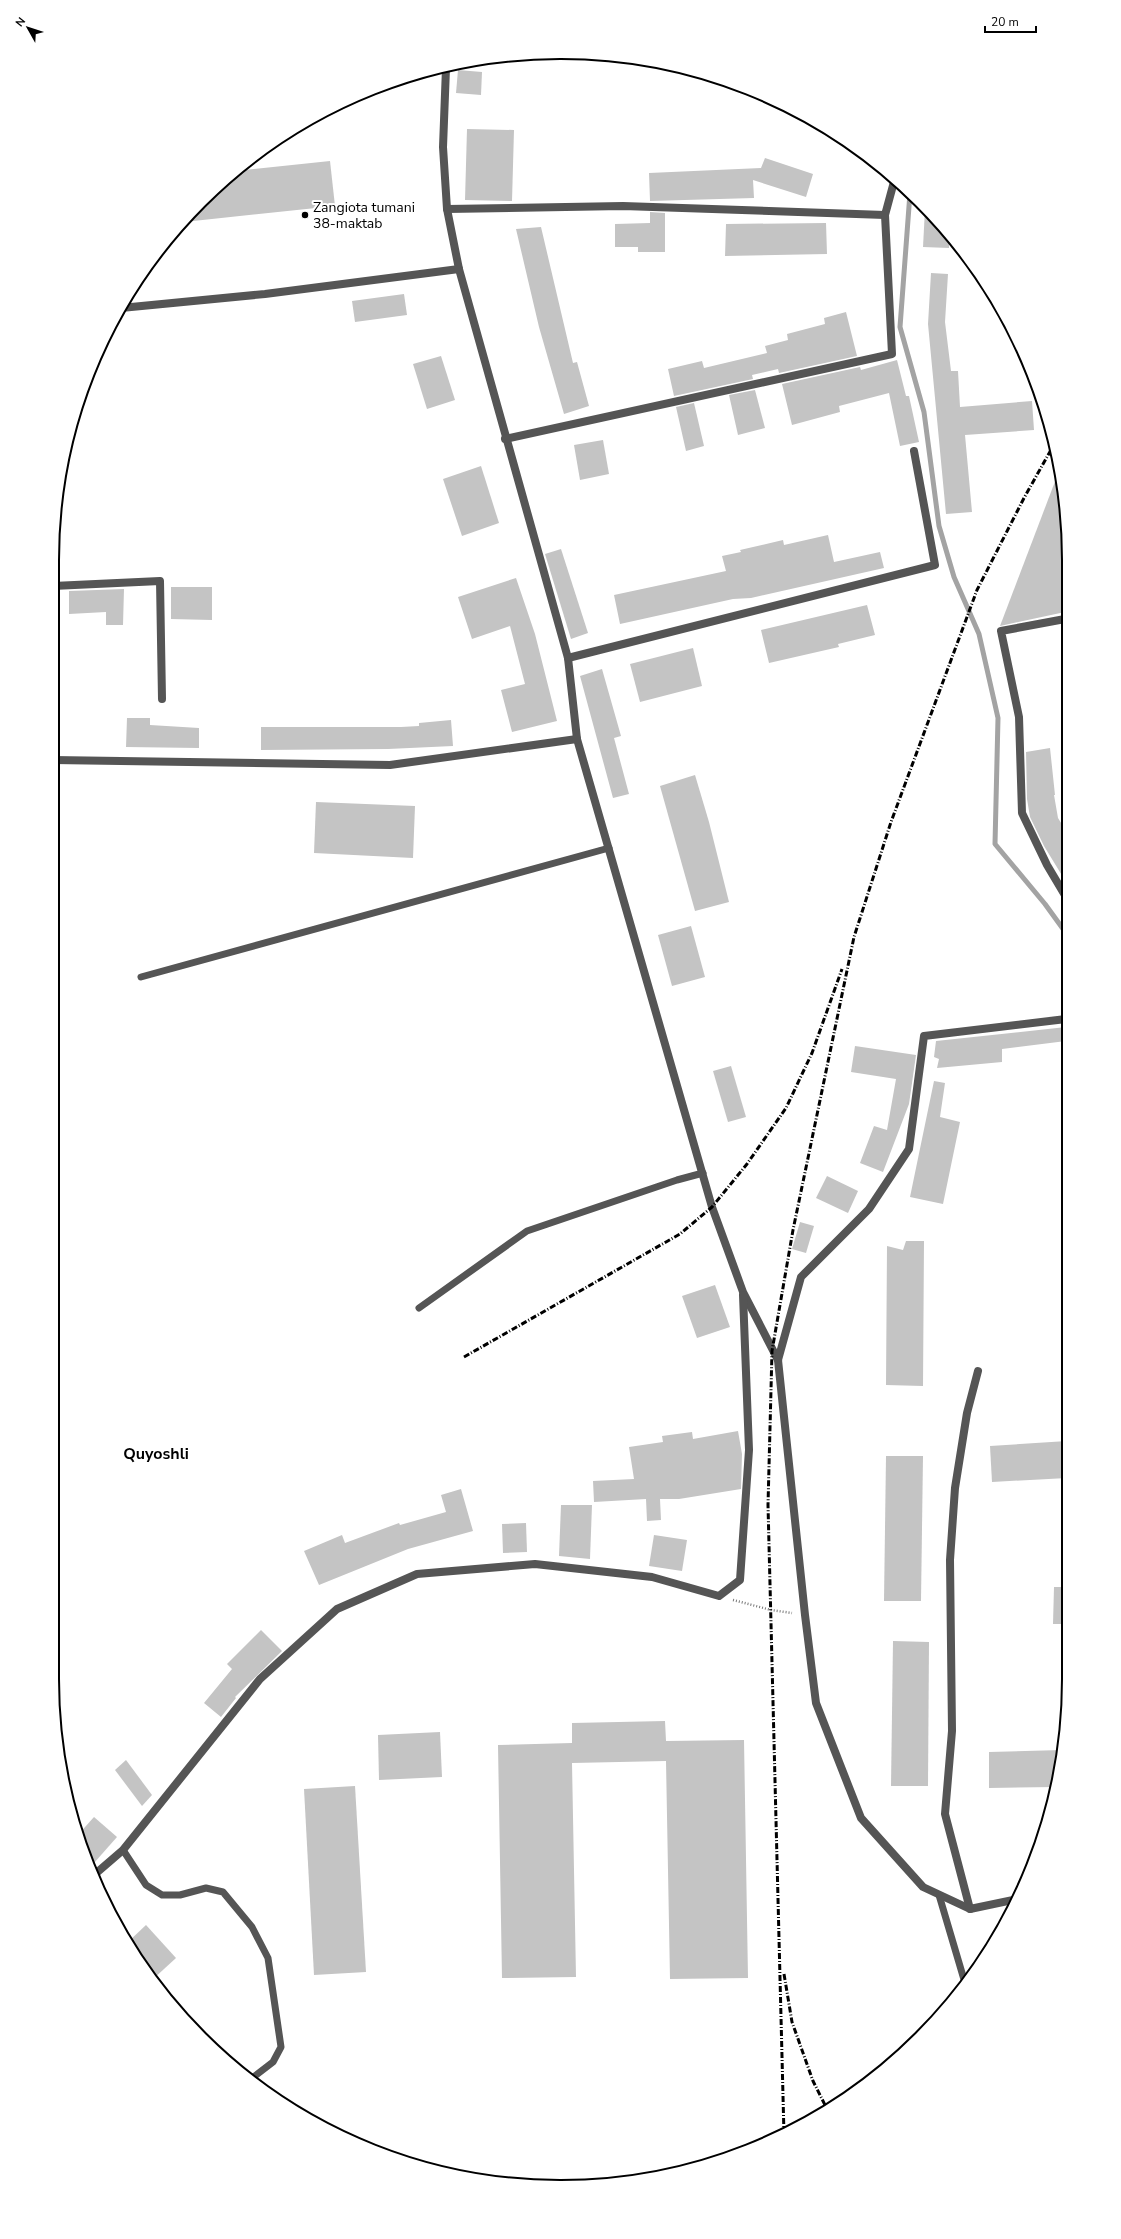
<svg xmlns="http://www.w3.org/2000/svg" width="1121" height="2239" viewBox="0 0 1121 2239" font-family="'Nunito Sans',sans-serif">
	<rect width="100%" height="100%" fill="#fff"/>
	<g fill="none" stroke-linecap="round" stroke-linejoin="round">
		<polyline stroke="#a3a3a3" stroke-width="5" points="910,193 900,327 924,412 939,526 954,577 979,634 998,718 995,844 1045,904 1066,933"/>
	</g>
	<g fill="#c4c4c4">
		<polygon points="458,70 482,72 481,95 456,93"/>
		<polygon points="467,129 514,130 512,201 465,200"/>
		<polygon points="765,158 813,174 806,197 753,180 754,198 650,201 649,173 761,168"/>
		<polygon points="330,161 335,206 184,222 225,178 235,171"/>
		<polygon points="925,209 949,235 949,248 923,247"/>
		<polygon points="650,212 665,213 665,252 638,252 638,247 615,247 615,224 650,223"/>
		<polygon points="826,223 827,254 725,256 726,224"/>
		<polygon points="541,227 573,363 577,362 589,406 564,414 539,327 516,229"/>
		<polygon points="931,273 948,274 945,322 951,371 958,371 960,407 1032,401 1034,430 965,435 972,512 946,514 928,324"/>
		<polygon points="404,294 407,315 355,322 352,301"/>
		<polygon points="846,312 857,356 779,373 778,369 752,375 753,379 674,396 668,369 702,361 704,368 767,353 765,346 788,340 787,334 825,324 824,318"/>
		<polygon points="441,356 455,400 427,409 413,364"/>
		<polygon points="897,360 906,396 909,396 919,442 900,446 889,393 839,406 840,412 792,425 782,384 860,367 861,370"/>
		<polygon points="755,390 765,428 738,435 729,395"/>
		<polygon points="694,403 704,446 686,451 676,407"/>
		<polygon points="603,440 609,474 580,480 574,445"/>
		<polygon points="481,466 499,523 462,536 443,479"/>
		<polygon points="1059,471 1065,494 1065,612 1000,626"/>
		<polygon points="828,535 834,562 880,552 884,568 751,598 733,599 620,624 614,595 726,571 722,556 741,552 740,550 783,540 784,545"/>
		<polygon points="561,549 588,633 571,639 545,554"/>
		<polygon points="516,578 535,634 557,721 512,732 501,690 525,684 510,626 472,639 458,597"/>
		<polygon points="171,587 212,587 212,620 171,619"/>
		<polygon points="124,589 123,625 106,625 106,612 69,614 69,591"/>
		<polygon points="867,605 875,635 838,644 839,647 769,663 761,630"/>
		<polygon points="693,648 702,686 640,702 630,664"/>
		<polygon points="602,669 621,736 614,738 629,794 613,798 580,676"/>
		<polygon points="127,718 150,718 150,725 199,728 199,748 126,747"/>
		<polygon points="451,720 453,746 388,749 261,750 261,727 401,727 419,726 419,723"/>
		<polygon points="1050,748 1055,795 1054,795 1058,818 1066,831 1066,882 1044,846 1030,817 1027,799 1026,752"/>
		<polygon points="695,775 709,822 729,902 695,911 660,786"/>
		<polygon points="316,802 415,806 413,858 314,853"/>
		<polygon points="691,926 705,977 672,986 658,935"/>
		<polygon points="1066,1027 1066,1041 1002,1049 1002,1062 937,1068 939,1059 934,1057 936,1041"/>
		<polygon points="855,1046 916,1055 909,1104 883,1172 860,1163 874,1126 887,1130 896,1079 851,1072"/>
		<polygon points="731,1066 746,1117 728,1122 713,1071"/>
		<polygon points="934,1081 945,1083 940,1117 960,1122 943,1204 910,1197"/>
		<polygon points="827,1176 858,1191 848,1213 816,1198"/>
		<polygon points="800,1222 814,1226 806,1253 792,1249"/>
		<polygon points="906,1241 924,1241 923,1386 886,1385 887,1246 903,1250"/>
		<polygon points="715,1285 730,1327 697,1338 682,1296"/>
		<polygon points="738,1431 742,1454 741,1489 679,1499 660,1499 661,1520 647,1521 646,1499 594,1502 593,1481 634,1479 629,1447 663,1442 662,1436 692,1432 693,1439"/>
		<polygon points="1067,1441 1067,1478 992,1482 990,1446"/>
		<polygon points="886,1456 923,1456 921,1601 884,1601"/>
		<polygon points="461,1489 473,1531 408,1549 319,1585 304,1551 342,1535 345,1543 399,1523 400,1525 446,1512 441,1495"/>
		<polygon points="561,1505 592,1505 590,1559 559,1556"/>
		<polygon points="526,1523 527,1552 503,1553 502,1524"/>
		<polygon points="654,1535 687,1540 682,1571 649,1566"/>
		<polygon points="1054,1587 1068,1587 1068,1624 1053,1624"/>
		<polygon points="261,1630 282,1651 235,1697 236,1698 221,1717 204,1703 232,1669 227,1664"/>
		<polygon points="893,1641 929,1642 928,1786 891,1786"/>
		<polygon points="665,1721 666,1741 744,1740 748,1978 670,1979 666,1761 572,1763 576,1977 502,1978 498,1745 572,1743 572,1723"/>
		<polygon points="440,1732 442,1777 379,1780 378,1735"/>
		<polygon points="1062,1750 1055,1787 989,1788 989,1752"/>
		<polygon points="126,1760 152,1795 142,1806 115,1770"/>
		<polygon points="355,1786 366,1972 314,1975 304,1789"/>
		<polygon points="94,1817 117,1837 94,1863 84,1854 77,1836"/>
		<polygon points="146,1925 176,1958 152,1980 127,1943"/>
	</g>
	<g fill="none" stroke-linecap="round" stroke-linejoin="round">
		<polyline stroke="#777" stroke-width="2.5" stroke-dasharray="1 2" stroke-linecap="butt" points="733,1600 771,1610 792,1613"/>
		<g stroke="#555" stroke-width="7">
			<polyline points="141,977 609,848"/>
			<polyline points="419,1308 527,1231 677,1180 703,1173"/>
			<polyline points="123,1850 146,1885 162,1895 180,1895 206,1888 223,1892 252,1927 268,1958 281,2047 273,2062 251,2079"/>
			<polyline points="939,1895 965,1983"/>
		</g>
		<g stroke="#555" stroke-width="8">
			<polyline points="446,68 443,147 447,209 459,269 568,658 577,739 712,1207 743,1292 778,1360"/>
			<polyline points="447,209 623,206 885,215"/>
			<polyline points="121,308 265,294 459,269"/>
			<polyline points="505,439 892,354 885,215 895,178"/>
			<polyline points="53,586 160,581 162,699"/>
			<polyline points="1065,619 1001,631 1019,717 1022,813 1047,865 1066,897"/>
			<polyline points="568,658 935,565 914,451"/>
			<polyline points="53,760 390,765 577,739"/>
			<polyline points="94,1875 123,1850 260,1679 337,1609 417,1574 535,1564 652,1577 719,1596 740,1580 749,1450 743,1295"/>
			<polyline points="1018,1899 970,1909 923,1887 861,1818 816,1703 805,1615 778,1360 801,1277 869,1209 909,1149 924,1036 1066,1019"/>
			<polyline points="970,1909 945,1814 952,1731 950,1560 955,1488 967,1413 978,1371"/>
		</g>
		<g stroke="#000" stroke-width="3" stroke-dasharray="6 2 1 2" stroke-linecap="butt">
			<polyline points="464,1357 680,1234 712,1207 747,1164 786,1108 812,1053 842,969"/>
			<polyline points="784,1974 792,2022 813,2081 827,2109"/>
			<polyline points="784,2135 768,1505 772,1351 793,1230 854,937 891,822 977,590 1024,498 1052,448"/>
		</g>
	</g>
	<circle fill="#000" stroke="#fff" stroke-width="1.5" cx="305" cy="215" r="4"/>
	<g text-anchor="middle" stroke-width="4" stroke-linejoin="round" paint-order="stroke">
		<g font-size="14" fill="#000" stroke="#fff" text-anchor="start">
			<text x="313" y="212">Zangiota tumani<tspan x="313" dy="16">38-maktab</tspan></text>
		</g>
		<g font-size="16" font-weight="bold" fill="#000" stroke="#fff">
			<text x="156" y="1459">Quyoshli</text>
		</g>
	</g>
	<path d="M0 0H1121V2239H0ZM560 59H561A501 501 0 0 1 1062 560V1679A501 501 0 0 1 561 2180H560A501 501 0 0 1 59 1679V560A501 501 0 0 1 560 59Z" fill="#fff" fill-rule="evenodd"/>
	<path fill="none" stroke="#000" stroke-width="2" d="M560 59H561A501 501 0 0 1 1062 560V1679A501 501 0 0 1 561 2180H560A501 501 0 0 1 59 1679V560A501 501 0 0 1 560 59Z"/>
	<g transform="translate(28 28) rotate(309)" stroke="#ffffff" stroke-width="3" paint-order="stroke">
	<path d="M0-3L7 15L0 10L-7 15Z" fill="#000000"/>
	<text y="-6" font-size="11" font-weight="bold" text-anchor="middle" fill="#000000">N</text>
	</g>
	<path d="M985 26v6h51v-6" fill="none" stroke="#000000" stroke-width="2"/>
	<text x="991" y="26" font-size="12" fill="#000000" stroke="#ffffff" stroke-width="3" paint-order="stroke">20 m</text>
</svg>
